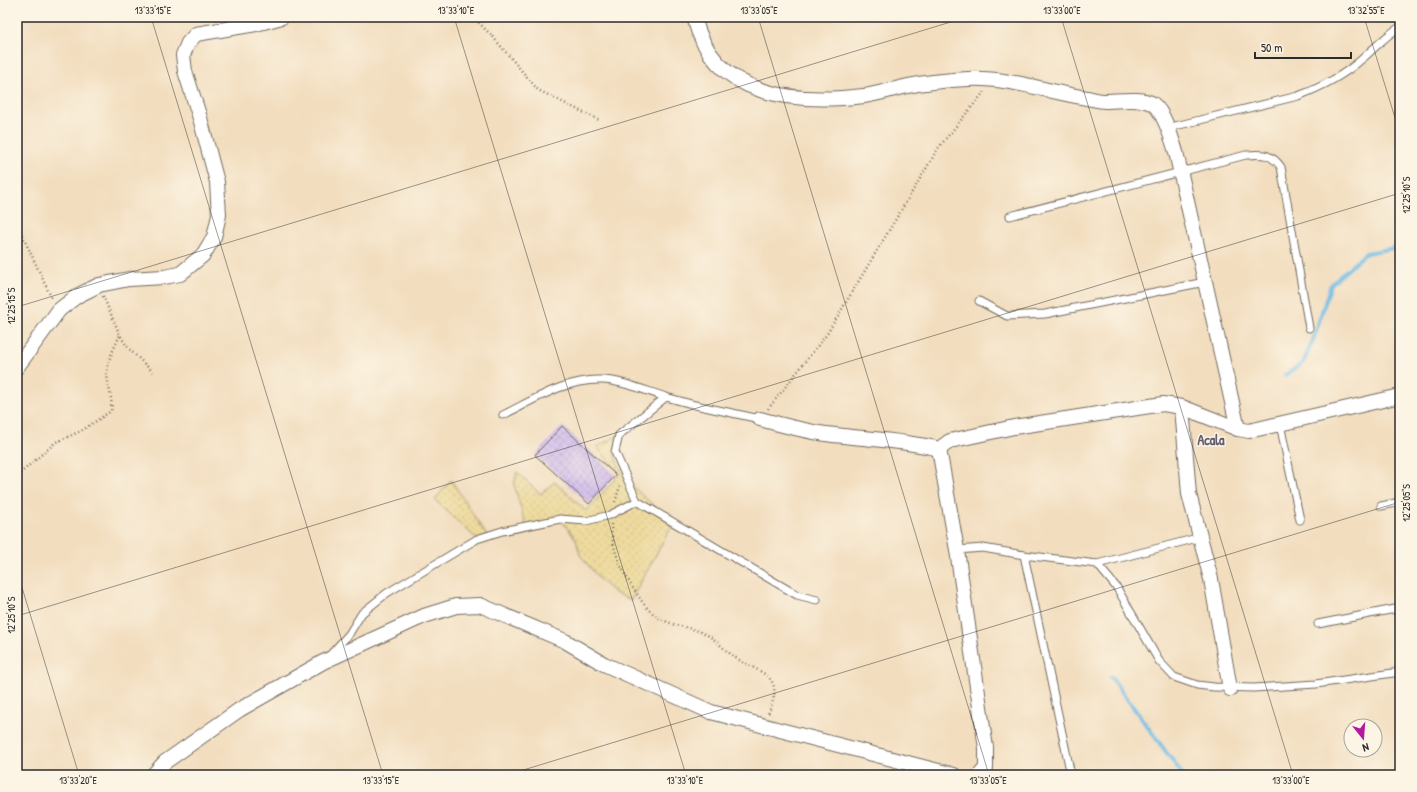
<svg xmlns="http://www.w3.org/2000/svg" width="1417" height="792" viewBox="0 0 1417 792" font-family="'Patrick Hand',sans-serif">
	<defs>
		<pattern id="sand-dots" width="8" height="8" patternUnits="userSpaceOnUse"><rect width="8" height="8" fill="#eeda9e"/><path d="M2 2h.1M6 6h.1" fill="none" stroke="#cb8" stroke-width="1.8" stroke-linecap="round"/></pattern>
		<pattern id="building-cross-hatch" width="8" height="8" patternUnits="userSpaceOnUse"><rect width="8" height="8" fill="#ceb7ef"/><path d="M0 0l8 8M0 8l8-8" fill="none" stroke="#a795c2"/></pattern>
	</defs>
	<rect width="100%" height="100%" fill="#fcf5e5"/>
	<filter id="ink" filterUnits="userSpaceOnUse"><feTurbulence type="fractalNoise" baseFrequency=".025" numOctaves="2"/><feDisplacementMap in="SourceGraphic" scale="8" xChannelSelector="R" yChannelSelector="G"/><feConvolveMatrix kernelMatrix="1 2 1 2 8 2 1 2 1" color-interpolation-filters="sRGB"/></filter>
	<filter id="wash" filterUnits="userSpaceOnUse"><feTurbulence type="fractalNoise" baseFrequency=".012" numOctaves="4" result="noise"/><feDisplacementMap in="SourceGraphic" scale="16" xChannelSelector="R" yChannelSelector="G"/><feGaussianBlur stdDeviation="0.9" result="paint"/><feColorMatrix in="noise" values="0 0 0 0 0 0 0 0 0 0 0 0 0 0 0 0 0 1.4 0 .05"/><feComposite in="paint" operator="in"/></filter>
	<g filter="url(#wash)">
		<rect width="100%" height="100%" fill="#f2ddbe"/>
		<g fill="url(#sand-dots)" stroke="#8c8264">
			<path d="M619,435C618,440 614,448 615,453C620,483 653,504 674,522L631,600L615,593L601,581L580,555L576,539L560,519L526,526L514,485L517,472L540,494L555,482L586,511L620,474L597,447Z"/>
			<polygon points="451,480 487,536 477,539 435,500"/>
		</g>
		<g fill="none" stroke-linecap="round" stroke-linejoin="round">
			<g stroke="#6cbae6" stroke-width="4">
				<polyline points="1285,375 1303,363 1313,340 1331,284 1366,253 1400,247"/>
				<polyline points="1111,677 1183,775"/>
			</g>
		</g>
		<g id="blocks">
			<polygon fill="url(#building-cross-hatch)" points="562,426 616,475 589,504 535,455"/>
		</g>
	</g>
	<g filter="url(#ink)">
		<use href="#blocks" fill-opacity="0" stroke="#71695e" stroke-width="1"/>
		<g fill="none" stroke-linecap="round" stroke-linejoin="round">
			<g stroke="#71695e" stroke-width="9">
				<g id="service">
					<path d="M1167,128L1298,96C1322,87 1343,76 1362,59C1375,48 1385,36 1400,27"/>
					<path d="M1010,216L1246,155C1263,154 1271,153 1281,167L1309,328"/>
					<polyline points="979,301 1007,316 1045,314 1205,282"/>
					<path d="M503,415C534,400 567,378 603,380C624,381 646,391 666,397"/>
					<polyline points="1280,424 1300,520"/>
					<polyline points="637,501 797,595 817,600"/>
					<polyline points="1381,506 1400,502"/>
					<polyline points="957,550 983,548 1024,555 1097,564 1117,588 1159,661 1174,677 1197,685 1214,687 1254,688 1316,684 1400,672"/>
					<polyline points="1024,555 1071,775"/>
					<polyline points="1097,564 1201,537"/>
					<polyline points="1318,624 1400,608"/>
					<polyline points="330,655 349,634 362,613 387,593 477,539 502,531 560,519 586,521 610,515 637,501 615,452 619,435 666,397 695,405 760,419"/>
				</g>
			</g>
			<g stroke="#71695e" stroke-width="16">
				<g id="minor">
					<path d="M694,17C714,98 794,104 864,96C879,94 893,89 908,86C927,82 949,80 968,79C1009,77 1047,92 1087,98C1093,99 1099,101 1105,101C1117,101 1143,97 1153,104C1164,112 1172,139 1176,152L1238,429L1249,431L1400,396"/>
					<polyline points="17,367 59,310 77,296 99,285 129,279 164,277 180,274 203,255 214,237 219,215 217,182 200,118 185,71 183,55 188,43 196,34 256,24 282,17"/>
					<polyline points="1182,407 1189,494 1211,579 1230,689"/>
					<path d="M760,419C782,425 803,431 826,434C864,439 902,440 939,449L950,441L1014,427L1163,404L1182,407L1238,429"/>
					<polyline points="939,449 957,550 986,748 986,768 980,775"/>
					<polyline points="153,775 165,762 239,710 323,662 424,616 456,606 480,605 565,641 604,664 711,712 954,775"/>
				</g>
			</g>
			<g stroke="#71695e" stroke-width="2.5" stroke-dasharray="1 3" stroke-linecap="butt">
				<polyline points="473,17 493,37 538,90 599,120"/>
				<polyline points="17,224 52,299"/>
				<polyline points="103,296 120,335 128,348 153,372"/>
				<polyline points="768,409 827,334 939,147 984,92"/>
				<path d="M17,476L56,442L81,431L111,411C113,399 108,387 107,374C107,360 115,347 120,335"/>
				<polyline points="615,502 620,486"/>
				<path d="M611,524C612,552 623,574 639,597C643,603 649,611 655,615C669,626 688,626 703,633C715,638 722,648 732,655C756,674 788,671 768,714"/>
			</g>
			<use href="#service" stroke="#fff" stroke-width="7"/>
			<use href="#minor" stroke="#fff" stroke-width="14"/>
		</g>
	</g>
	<path fill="none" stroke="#2b2b2b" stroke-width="1" stroke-opacity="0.45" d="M151,17L383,775M454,17L686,775M758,17L989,775M1061,17L1293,775M1364,17L1400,134M17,307L967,17M17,571L79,775M17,616L1400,193M507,775L1400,502"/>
	<g text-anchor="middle" stroke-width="3" stroke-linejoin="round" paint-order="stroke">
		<g font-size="14" font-weight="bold" fill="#645c70" stroke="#fcf5e5">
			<text x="1211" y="445">Acala</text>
		</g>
	</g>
	<rect width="1417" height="792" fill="none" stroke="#fcf5e5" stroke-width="44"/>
	<g transform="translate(1363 738) rotate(163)"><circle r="19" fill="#fcf5e5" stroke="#a8a49b"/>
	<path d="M0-3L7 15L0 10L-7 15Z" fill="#b5179e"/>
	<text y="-6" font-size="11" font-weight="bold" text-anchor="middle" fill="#2b2b2b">N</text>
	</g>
	<path d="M1255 52v6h96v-6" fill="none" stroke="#2b2b2b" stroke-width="2"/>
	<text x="1261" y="52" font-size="12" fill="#2b2b2b" stroke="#fcf5e5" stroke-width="3" paint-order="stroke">50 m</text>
	<rect x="22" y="22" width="1373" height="748" fill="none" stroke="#2b2b2b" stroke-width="1.5"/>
	<g font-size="10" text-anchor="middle" fill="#2b2b2b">
		<text x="153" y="14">13°33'15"E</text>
		<text x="456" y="14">13°33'10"E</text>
		<text x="759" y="14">13°33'05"E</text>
		<text x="1062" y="14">13°33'00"E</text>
		<text x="1366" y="14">13°32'55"E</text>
		<text transform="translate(1406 195) rotate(-90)" y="4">12°25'10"S</text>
		<text transform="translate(11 306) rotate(-90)" y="4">12°25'15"S</text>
		<text transform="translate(1406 503) rotate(-90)" y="4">12°25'05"S</text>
		<text transform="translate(11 615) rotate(-90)" y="4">12°25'10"S</text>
		<text x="78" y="784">13°33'20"E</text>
		<text x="381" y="784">13°33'15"E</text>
		<text x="685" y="784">13°33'10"E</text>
		<text x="988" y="784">13°33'05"E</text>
		<text x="1291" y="784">13°33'00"E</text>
	</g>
</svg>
